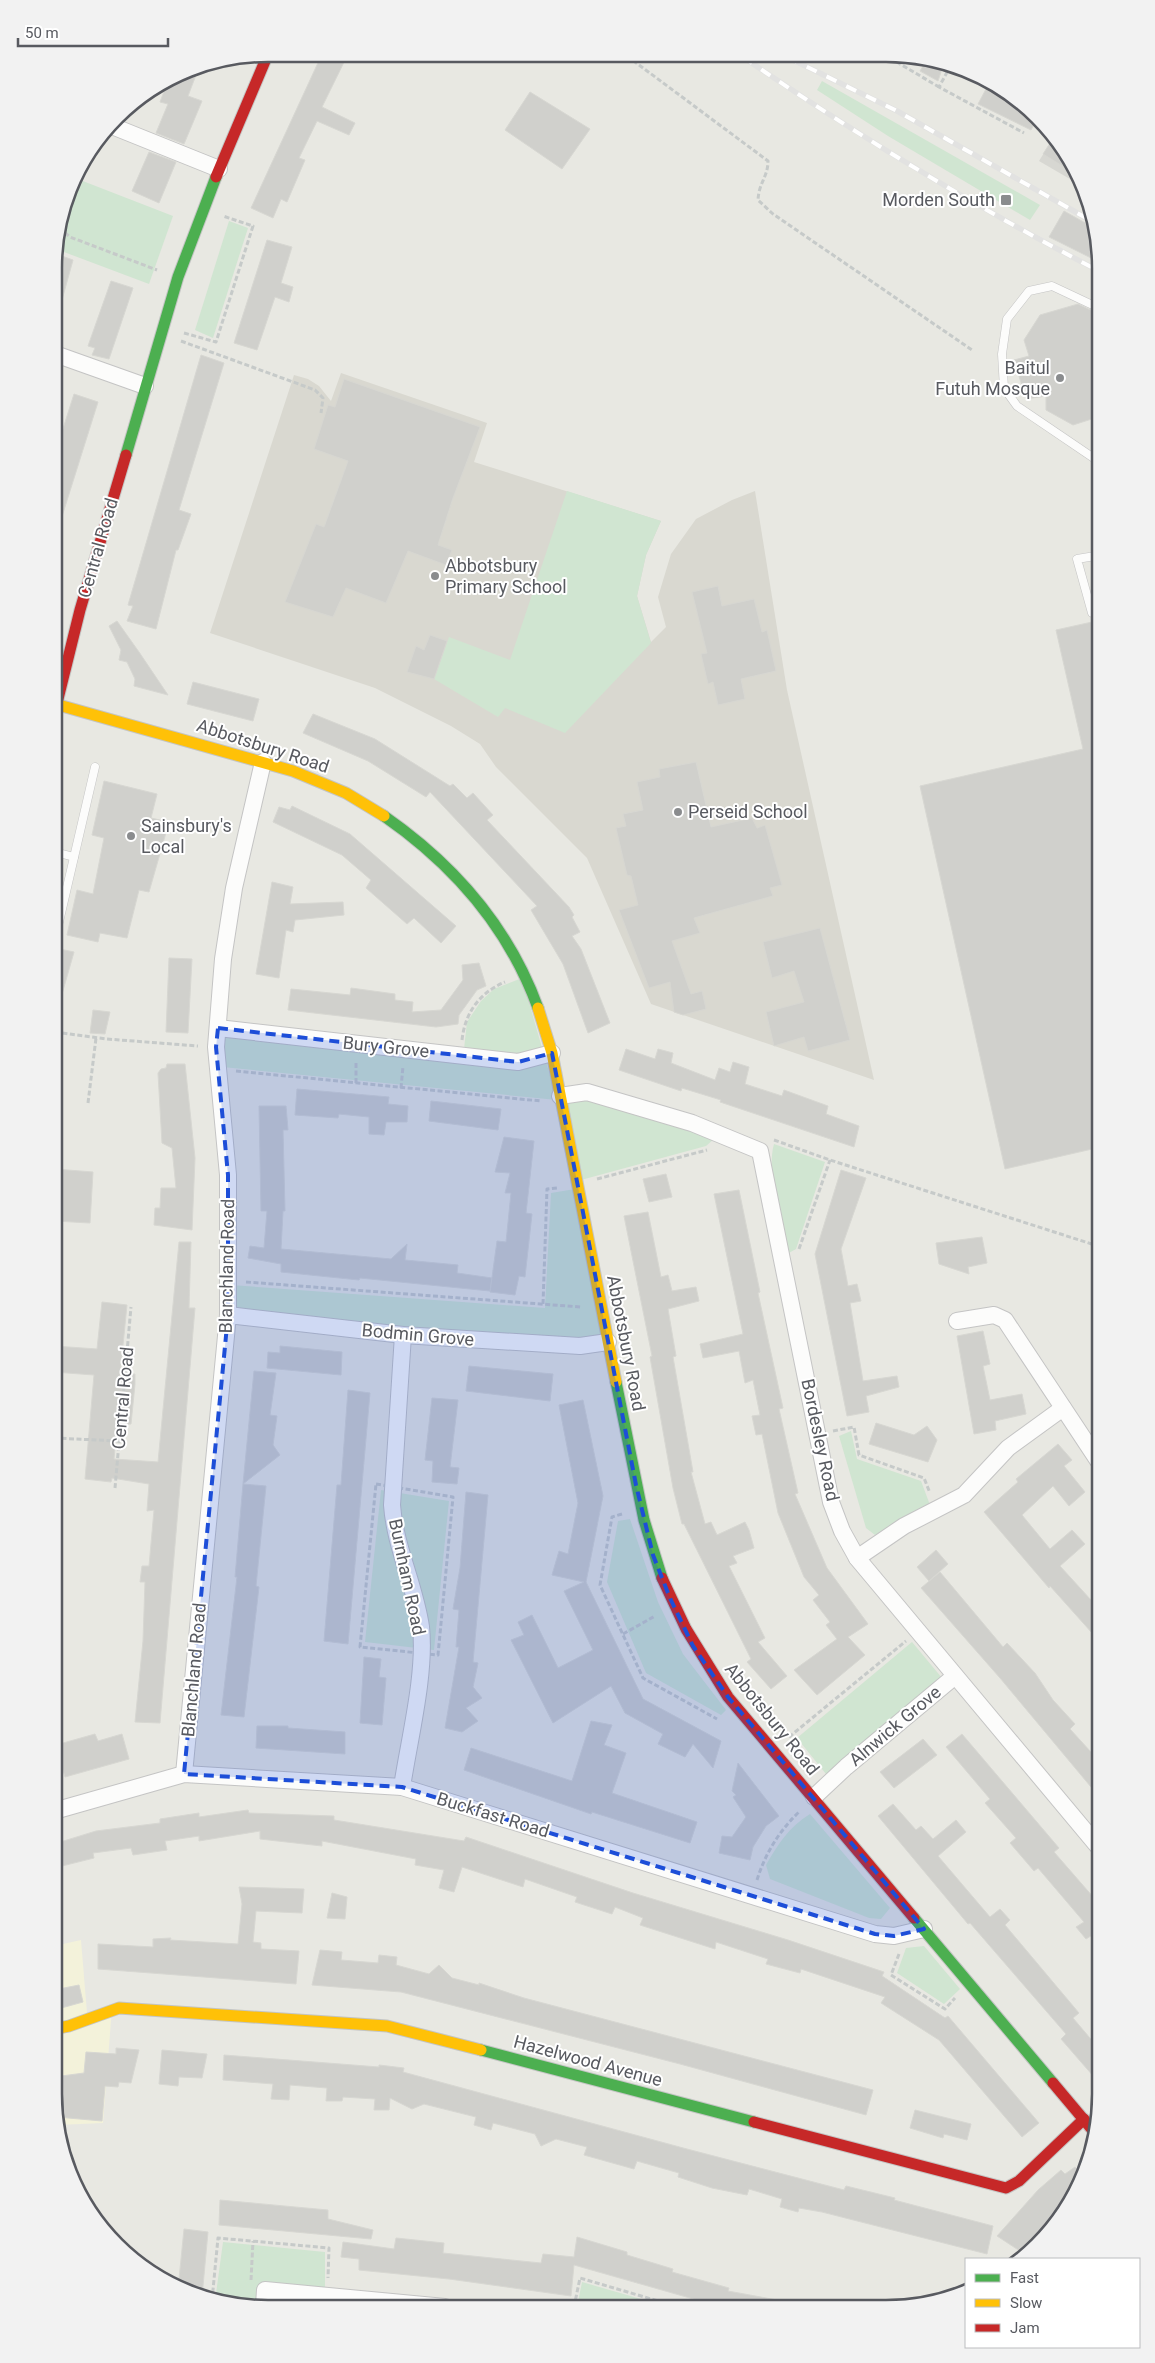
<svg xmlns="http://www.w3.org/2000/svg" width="1155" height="2363" viewBox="0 0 1155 2363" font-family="Roboto,sans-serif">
	<rect width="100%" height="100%" fill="#e8e8e2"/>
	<polygon fill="#f3f2da" points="81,1940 87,2013 112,2008 103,2123 58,2125 54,2094 54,1946"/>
	<polygon fill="#d7d7d2" points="1054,137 1065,149 1082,186 1039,161"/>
	<polygon fill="#d9d8d0" points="341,373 487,423 474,462 661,521 646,555 637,596 651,642 666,627 658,597 671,554 696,519 732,500 755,491 787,690 874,1080 651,1004 587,858 496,767 480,744 451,726 375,688 210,633 294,375 308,379 319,386 331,401"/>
	<g fill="#d0e5d1">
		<polygon points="822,81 1040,205 1030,220 888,136 817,90"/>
		<polygon points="75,178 173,216 149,284 56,249 56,241"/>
		<polygon points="229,221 248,228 213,338 195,330"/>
		<polygon points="567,491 661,521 646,555 637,596 651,643 565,733 505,708 498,717 434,679 449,637 510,660"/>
		<polygon points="522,978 557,1100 222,1067 221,1032 463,1058 467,1022 481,1001 494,989"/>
		<polygon points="587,1097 715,1138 706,1146 581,1180 566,1100"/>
		<path d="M774,1144L825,1162L796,1249L787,1254C781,1225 766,1171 774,1144Z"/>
		<polygon points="575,1189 602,1340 402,1331 231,1311 231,1285 545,1308 551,1193"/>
		<polygon points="851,1431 857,1459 921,1481 930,1505 875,1535 866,1528 839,1436"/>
		<polygon points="381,1490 449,1501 434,1650 365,1642"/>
		<polygon points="630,1519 658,1602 683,1654 726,1710 721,1715 646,1673 607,1582 618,1521"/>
		<polygon points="912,1642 942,1678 842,1765 826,1774 797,1738"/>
		<path d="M810,1814L890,1908L881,1919L869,1918L770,1879L766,1865C778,1844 789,1827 810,1814Z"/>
		<polygon points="924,1946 960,1989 944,2004 897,1973 906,1948"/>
		<polygon points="223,2242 325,2252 325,2292 263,2287 261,2305 227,2305 215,2301"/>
		<polygon points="582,2282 672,2308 577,2307"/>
	</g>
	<g fill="#d0d0cc" stroke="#d7d7d2">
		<polygon points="322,54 348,54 322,107 355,123 349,135 317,121 299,158 305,160 287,202 281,199 273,218 251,208"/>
		<polygon points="928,58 944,63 938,81 920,71"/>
		<polygon points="199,67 188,96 202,101 184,144 156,133 168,104 160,102 168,81 187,70"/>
		<polygon points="986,89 1003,99 1005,95 1029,109 1027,113 1037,119 1031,130 978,104"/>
		<polygon points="530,92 590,129 562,169 505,130"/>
		<polygon points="1054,137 1065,149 1077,175 1043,154"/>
		<polygon points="149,152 176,162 159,203 132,191"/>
		<polygon points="1064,211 1096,229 1101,263 1049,237"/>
		<polygon points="267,240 292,247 281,283 293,287 289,302 275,297 257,350 234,343"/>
		<polygon points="59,255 73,260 60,307 55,306 56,263"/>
		<polygon points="111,281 133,288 109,359 92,355 95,348 88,346"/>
		<polygon points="1078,304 1101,315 1101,416 1073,425 1046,410 1046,396 1026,399 1014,360 1029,356 1024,340 1040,315"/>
		<polygon points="201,355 224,363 179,510 191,514 178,550 176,550 156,629 127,621 133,606 128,605"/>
		<polygon points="344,379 480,427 453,498 438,545 452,550 446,565 408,551 386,603 346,588 333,617 285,602 316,524 324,527 348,461 314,449 328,405 335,407"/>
		<polygon points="74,394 98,402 59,526 55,525 55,454"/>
		<polygon points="718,586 722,606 754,599 762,632 767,630 776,671 741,679 745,699 718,705 713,682 708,684 701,654 707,653 692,592"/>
		<polygon points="1101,620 1101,1147 1005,1169 920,786 1083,749 1056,630"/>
		<polygon points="117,621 139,652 168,695 134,686 135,679 127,662 119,660 121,650 109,626"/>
		<polygon points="430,635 447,641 434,679 407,672 416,646 424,650"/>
		<polygon points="193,682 259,699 253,721 187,704"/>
		<polygon points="313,714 375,739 450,786 453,784 467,798 473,793 493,815 487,820 569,907 574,915 572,917 580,932 572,936 581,949 610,1023 588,1033 563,964 531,910 537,906 430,792 426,797 368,761 303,733"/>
		<polygon points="696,762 711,827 752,818 757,828 765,825 782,885 770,888 773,896 694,918 700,933 672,941 691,994 702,991 706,1009 683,1015 674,1012 670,982 649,988 619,910 638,905 631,876 627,875 616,828 626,826 623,814 643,810 637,782 660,777 659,769"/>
		<polygon points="104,781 157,794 151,818 169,822 149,892 139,890 127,938 100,933 98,942 67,935 77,890 93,894 104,838 92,835"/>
		<polygon points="292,806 350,834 456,926 441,943 414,918 407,924 366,888 371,880 342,855 273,822 279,807 290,810"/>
		<polygon points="272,882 293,887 290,904 343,902 344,915 295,920 293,932 286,930 279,978 256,974"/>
		<polygon points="820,928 850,1040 808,1051 804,1037 774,1046 766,1012 804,1002 794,971 772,978 763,942"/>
		<polygon points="55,948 74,952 60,1001 55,1001"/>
		<polygon points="169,958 192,959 188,1033 166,1032"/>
		<polygon points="479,963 486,986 477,990 459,1015 458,1024 436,1027 288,1010 291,989 350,995 351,988 395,994 395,1000 413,1002 412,1012 441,1010 463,980 462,965"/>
		<polygon points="93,1010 110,1012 105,1034 90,1033"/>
		<polygon points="626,1049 655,1059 658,1049 673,1053 671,1063 715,1080 719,1068 730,1072 733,1062 749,1067 745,1084 782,1096 784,1090 828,1106 826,1114 859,1126 854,1147 720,1102 721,1100 682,1088 681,1091 619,1070"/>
		<polygon points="167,1064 185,1064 195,1158 192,1230 154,1225 155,1208 160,1208 161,1188 176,1188 172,1148 162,1143 158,1073 161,1069 166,1068"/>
		<polygon points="297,1089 389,1097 388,1104 408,1106 407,1122 386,1122 384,1135 369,1134 369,1117 339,1114 338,1118 295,1115"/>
		<polygon points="431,1101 501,1109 498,1130 429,1121"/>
		<polygon points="259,1106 286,1106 288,1130 283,1130 285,1211 283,1211 281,1249 391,1259 407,1244 405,1260 458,1265 457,1273 492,1278 490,1291 360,1278 359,1280 281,1272 281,1264 248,1258 250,1246 264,1248 267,1211 261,1211"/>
		<polygon points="504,1137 534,1141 526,1213 532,1214 525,1277 519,1276 515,1295 490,1292 497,1241 506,1242 511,1193 505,1193 510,1173 495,1172"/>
		<polygon points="55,1169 93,1172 90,1223 55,1221"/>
		<polygon points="841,1170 866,1178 841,1249 848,1286 857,1284 861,1301 850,1303 863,1381 897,1376 899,1387 866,1396 869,1412 847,1416 815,1254"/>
		<polygon points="666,1174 672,1197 649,1202 643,1179"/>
		<polygon points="739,1190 760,1292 758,1293 783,1408 779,1409 798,1493 795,1494 827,1568 868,1624 848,1637 865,1655 817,1695 794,1670 837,1639 826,1625 830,1622 813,1600 819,1595 804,1577 778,1513 762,1434 756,1435 752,1416 760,1415 753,1380 745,1383 739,1351 703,1358 700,1344 743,1334 714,1194"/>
		<polygon points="648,1212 661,1277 668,1275 672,1291 696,1287 699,1301 668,1309 676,1356 673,1357 693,1472 691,1472 705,1524 711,1522 717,1535 745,1522 749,1530 754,1548 733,1556 737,1563 729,1566 765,1638 758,1642 787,1676 771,1689 747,1662 751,1659 684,1524 682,1524 673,1488 650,1357 652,1356 624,1216"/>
		<polygon points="982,1237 987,1263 968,1267 969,1274 939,1264 936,1243"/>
		<polygon points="179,1242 191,1242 189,1308 195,1308 160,1723 135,1722 143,1641 145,1582 140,1582 142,1566 149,1566 154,1510 147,1511 149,1484 112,1478 111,1482 85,1479 94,1375 54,1372 54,1346 97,1349 102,1302 127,1305 120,1375 135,1374 135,1384 131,1424 117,1425 114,1459 158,1462"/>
		<polygon points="983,1331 990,1364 983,1366 990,1400 1022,1394 1026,1414 995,1421 996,1430 974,1434 957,1336"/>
		<polygon points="280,1346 342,1352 341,1375 267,1368 268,1352 280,1353"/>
		<polygon points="469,1366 553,1374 550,1401 466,1391"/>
		<polygon points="254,1371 276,1373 270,1415 277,1416 273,1445 280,1455 243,1484"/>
		<polygon points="348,1390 370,1393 348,1644 324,1641 337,1485 341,1485"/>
		<polygon points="432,1398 458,1400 450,1467 459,1468 457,1484 432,1482 433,1461 425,1460"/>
		<polygon points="583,1400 603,1496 586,1582 643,1699 721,1741 713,1768 693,1744 685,1757 658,1744 663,1734 625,1713 611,1686 553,1723 511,1640 524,1635 518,1622 532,1615 558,1668 593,1650 564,1591 584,1582 552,1575 559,1551 568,1554 578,1503 559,1405"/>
		<polygon points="876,1423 914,1435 927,1426 937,1440 928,1462 869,1444"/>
		<polygon points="1058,1444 1072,1460 1064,1466 1085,1492 1069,1506 1053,1486 1022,1515 1050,1549 1072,1530 1085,1544 1060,1566 1091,1600 1101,1592 1101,1643 1050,1586 1049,1588 984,1512 1018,1482 1016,1479"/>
		<polygon points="243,1484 266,1486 256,1586 259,1587 244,1717 221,1715 237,1577 235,1577"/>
		<polygon points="466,1492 488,1495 473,1662 478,1663 473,1687 482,1698 466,1708 478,1721 462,1732 445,1728 459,1647 456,1647 459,1610 453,1609 460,1568"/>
		<polygon points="936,1550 948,1564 929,1581 917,1567"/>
		<polygon points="940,1572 1003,1647 1007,1643 1035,1673 1053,1700 1075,1724 1070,1729 1101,1763 1101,1799 1000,1678 921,1588"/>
		<polygon points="364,1657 381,1659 379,1677 386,1678 382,1725 360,1723"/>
		<polygon points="591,1721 612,1725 604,1745 626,1753 612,1793 697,1822 690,1843 592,1812 591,1814 464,1770 471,1748 572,1781"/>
		<polygon points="257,1726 288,1726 288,1728 345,1732 345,1754 256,1748"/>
		<polygon points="95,1734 98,1741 122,1734 129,1759 65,1777 56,1745"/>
		<polygon points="962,1734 1059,1848 1054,1852 1101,1906 1101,1942 1094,1934 1086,1939 1076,1927 1084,1922 1038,1868 1034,1871 1010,1843 1016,1838 985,1803 990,1799 946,1747"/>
		<polygon points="923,1739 937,1755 894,1788 880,1772"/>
		<polygon points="738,1763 779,1816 766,1826 753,1847 750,1860 719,1853 722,1836 732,1837 746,1817 733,1797 736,1795 732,1791"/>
		<polygon points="893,1804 916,1830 921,1826 933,1839 956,1820 966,1832 938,1856 990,1917 1000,1909 1010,1920 1005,1925 1079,2013 1073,2018 1101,2051 1101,2085 1061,2039 1066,2034 970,1923 968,1924 878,1816"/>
		<polygon points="248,1810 249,1813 334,1816 334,1820 464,1841 466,1837 633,1893 788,1940 884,1972 882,1976 945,2018 948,2016 1039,2123 1022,2137 939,2040 881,2003 885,1997 801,1969 800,1973 766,1964 768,1959 716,1942 715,1949 640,1925 643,1918 615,1907 612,1914 575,1902 577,1897 525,1879 523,1887 462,1867 454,1892 439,1888 444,1870 415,1865 416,1859 322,1841 322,1846 260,1839 260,1831 199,1841 199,1836 165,1841 167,1850 133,1855 131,1848 93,1853 94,1858 54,1868 54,1844 96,1831 160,1823 160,1819 199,1813 199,1817"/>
		<polygon points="239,1887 304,1889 302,1913 256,1911 253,1942 261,1943 261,1949 299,1951 296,1984 98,1969 98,1944 153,1947 153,1939 171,1938 170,1940 238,1944 242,1904"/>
		<polygon points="332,1893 347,1897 345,1919 327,1918"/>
		<polygon points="320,1950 342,1952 341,1960 378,1963 379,1955 397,1957 396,1965 429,1974 439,1965 452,1978 479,1985 479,1983 524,1998 873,2090 866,2115 680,2064 401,1992 312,1985"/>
		<polygon points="79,1985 83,2002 54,2010 54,1990"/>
		<polygon points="116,2048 139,2050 131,2083 119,2082 118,2087 105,2086 102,2121 57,2117 54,2077 84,2073 86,2052 116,2054"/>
		<polygon points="162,2050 207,2054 202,2078 179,2077 178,2086 159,2084"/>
		<polygon points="224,2055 379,2067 379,2065 404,2068 403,2072 687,2149 844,2190 846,2186 895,2198 894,2200 993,2226 987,2254 822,2212 799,2208 798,2212 780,2207 782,2199 749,2189 747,2195 712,2188 678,2177 679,2173 637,2161 634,2169 584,2155 587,2147 556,2139 541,2146 535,2134 493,2123 491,2130 474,2125 476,2117 424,2104 412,2109 390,2098 389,2110 374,2110 375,2099 343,2097 342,2101 326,2101 327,2088 290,2085 289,2100 271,2099 273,2084 223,2080"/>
		<polygon points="915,2110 971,2124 967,2140 944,2134 943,2138 910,2128"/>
		<polygon points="1075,2167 1085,2177 1048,2236 1026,2255 997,2236 1038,2190 1061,2170 1065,2174"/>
		<polygon points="220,2200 328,2210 328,2219 373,2230 371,2239 219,2225"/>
		<polygon points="184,2229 208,2232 202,2297 178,2289"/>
		<polygon points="577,2237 627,2252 627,2255 673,2269 672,2272 729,2288 728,2291 777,2300 776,2309 725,2308 574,2265 571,2296 449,2279 359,2270 359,2259 341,2257 343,2242 394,2249 396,2238 444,2243 443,2253 541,2263 543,2254 574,2257"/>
	</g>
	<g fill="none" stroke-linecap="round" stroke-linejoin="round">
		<g stroke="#c4c4c4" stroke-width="9">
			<g id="lane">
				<polyline points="1101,463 1017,406 1004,388 1002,354 1007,319 1029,291 1052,286 1101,309"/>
				<polyline points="1101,610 1092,613 1077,559 1101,555"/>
				<polyline points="55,852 74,857"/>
				<polyline points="55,939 95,767"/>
			</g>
		</g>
		<g stroke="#c4c4c4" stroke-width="18">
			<g id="street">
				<polyline points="112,126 219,169"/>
				<polyline points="55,354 145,386"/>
				<polyline points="218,1028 518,1062 552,1053"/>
				<polyline points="560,1096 587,1092 692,1123 760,1151 831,1502 842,1531 857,1558 1101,1850"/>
				<polyline points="228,1315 403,1335 580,1346 608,1342"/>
				<polyline points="957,1321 994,1315 1005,1320 1101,1465"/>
				<polyline points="857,1558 904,1526 964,1495 1008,1448 1063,1408"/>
				<polyline points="184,1774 228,1315 228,1175 216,1047 223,959 234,888 263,762"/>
				<path d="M402,1787C409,1740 426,1674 421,1627C415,1585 395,1547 392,1505L403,1335"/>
				<polyline points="814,1797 846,1767 955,1676"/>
				<polyline points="54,1811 184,1774 402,1787 875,1934 894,1936 924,1929"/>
				<polyline points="264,2305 265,2290 445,2307"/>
			</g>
		</g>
		<g stroke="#c4c5c4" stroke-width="13">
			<g id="fast">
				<polyline points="126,455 178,277 216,177"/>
				<path d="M384,816C453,864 509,928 538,1008"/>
				<polyline points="616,1382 644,1520 662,1578"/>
				<polyline points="914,1918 1053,2083"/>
				<polyline points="481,2050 754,2122"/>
			</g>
		</g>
		<g stroke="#c4c5c4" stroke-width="13">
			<g id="slow">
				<polyline points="55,704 293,771 346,793 384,816"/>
				<polyline points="538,1008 552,1053 616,1382"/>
				<polyline points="54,2029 69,2026 119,2008 387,2026 481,2050"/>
			</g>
		</g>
		<g stroke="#c4c5c4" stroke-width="13">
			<g id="jam">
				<polyline points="216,177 268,54"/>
				<polyline points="55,711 80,610 126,455"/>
				<polyline points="662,1578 686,1629 728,1697 914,1918"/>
				<polyline points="1053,2083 1095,2133"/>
				<polyline points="754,2122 1006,2188 1019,2181 1084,2119"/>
			</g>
		</g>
		<g stroke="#c6cac9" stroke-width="3" stroke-dasharray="5 2.5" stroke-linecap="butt">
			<path d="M627,56L768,161C768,177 759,182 758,200L773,214L972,350"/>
			<polyline points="890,58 939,87"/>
			<polyline points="951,65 939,87 1024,133"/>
			<polyline points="59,228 70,237 157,270"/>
			<polyline points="184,333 216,342 253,226 223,216"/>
			<polyline points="181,341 315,390 323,398 321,413"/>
			<polyline points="55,1032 107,1039 198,1046"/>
			<path d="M462,1040C465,1013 479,993 505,982"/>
			<polyline points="236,1071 541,1101"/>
			<polyline points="356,1083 356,1061"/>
			<polyline points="401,1088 403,1066"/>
			<polyline points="88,1103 96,1038"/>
			<polyline points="774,1140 830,1160 1101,1247"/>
			<polyline points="597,1179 707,1150"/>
			<polyline points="799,1249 830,1160"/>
			<polyline points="246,1282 581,1307"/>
			<polyline points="543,1304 547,1189 557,1188"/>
			<polyline points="833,1431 854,1427 859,1455 924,1478 930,1493"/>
			<polyline points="54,1438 119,1441"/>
			<polygon points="376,1484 453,1497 438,1655 360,1647"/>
			<polyline points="115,1488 131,1307"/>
			<polyline points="622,1514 612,1517 600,1585 643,1678 717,1719"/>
			<polyline points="623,1634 655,1616"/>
			<polyline points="789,1737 906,1641"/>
			<path d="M757,1880C765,1854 779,1831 799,1812"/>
			<polyline points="899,1954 891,1975 945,2009 955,1998"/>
			<polyline points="251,2280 253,2241"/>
			<polyline points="212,2300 218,2238 329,2248 328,2278"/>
			<polyline points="574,2307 580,2278 682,2308"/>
			<polyline points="648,2308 651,2299"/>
		</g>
		<use href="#lane" stroke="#fcfcfb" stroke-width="8"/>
		<use href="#street" stroke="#fcfcfb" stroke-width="16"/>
		<use href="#fast" stroke="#4caf50" stroke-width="11"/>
		<use href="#slow" stroke="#ffc107" stroke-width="11"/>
		<use href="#jam" stroke="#c62828" stroke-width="11"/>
		<g stroke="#e2e2e1" stroke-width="5.5">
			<g id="rail">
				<path d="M743,57C858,136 977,208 1101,272"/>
				<polyline points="787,57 897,111 1095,223"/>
			</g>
		</g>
		<use href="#rail" stroke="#fff" stroke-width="4" stroke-dasharray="11" stroke-linecap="butt"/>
	</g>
	<path fill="#1d4ed8" fill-opacity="0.2" stroke="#1d4ed8" stroke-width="4" stroke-dasharray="10 6" stroke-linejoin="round" d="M218,1028L518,1062L552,1053L636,1485L653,1555L670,1598L693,1646L728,1697L924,1929L894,1936L875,1934L402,1787L184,1774L228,1315V1175L216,1047Z"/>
	<g fill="#8a8c8e" stroke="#fff" stroke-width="2">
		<rect x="1000" y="194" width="12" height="12" rx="2.5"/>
		<circle cx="1060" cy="378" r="5"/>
		<circle cx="435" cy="576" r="5"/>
		<circle cx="678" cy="812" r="5"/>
		<circle cx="131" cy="836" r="5"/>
	</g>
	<g text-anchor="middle" stroke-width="4" stroke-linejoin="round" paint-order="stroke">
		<g font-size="18" fill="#585a60" stroke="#fff" text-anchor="start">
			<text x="995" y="206" text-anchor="end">Morden South</text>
			<text x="1050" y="374" text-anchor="end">Baitul<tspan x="1050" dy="21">Futuh Mosque</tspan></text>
			<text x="445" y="572">Abbotsbury<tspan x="445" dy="21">Primary School</tspan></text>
			<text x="688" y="818">Perseid School</text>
			<text x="141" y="832">Sainsbury's<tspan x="141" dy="21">Local</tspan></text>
		</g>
		<g font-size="18" fill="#585a60" stroke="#fff">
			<text transform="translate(98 548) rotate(-74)" y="6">Central Road</text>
			<text transform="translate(263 746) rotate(18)" y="6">Abbotsbury Road</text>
			<text transform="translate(386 1047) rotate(6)" y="6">Bury Grove</text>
			<text transform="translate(227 1266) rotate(-89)" y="6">Blanchland Road</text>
			<text transform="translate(418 1335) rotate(5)" y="6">Bodmin Grove</text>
			<text transform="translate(626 1343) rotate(79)" y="6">Abbotsbury Road</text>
			<text transform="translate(123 1398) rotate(-85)" y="6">Central Road</text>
			<text transform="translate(820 1440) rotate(78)" y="6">Bordesley Road</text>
			<text transform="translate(407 1577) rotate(78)" y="6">Burnham Road</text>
			<text transform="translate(194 1670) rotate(-85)" y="6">Blanchland Road</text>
			<text transform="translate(772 1719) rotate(51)" y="6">Abbotsbury Road</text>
			<text transform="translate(895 1726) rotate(-40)" y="6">Alnwick Grove</text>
			<text transform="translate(493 1815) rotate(17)" y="6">Buckfast Road</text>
			<text transform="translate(588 2061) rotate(15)" y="6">Hazelwood Avenue</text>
		</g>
	</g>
	<path d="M0 0H1155V2363H0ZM268 62H886A206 206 0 0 1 1092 268V2094A206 206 0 0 1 886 2300H268A206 206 0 0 1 62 2094V268A206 206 0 0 1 268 62Z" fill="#f2f2f2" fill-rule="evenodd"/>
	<path fill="none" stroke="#585a60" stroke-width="2.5" d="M268 62H886A206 206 0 0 1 1092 268V2094A206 206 0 0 1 886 2300H268A206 206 0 0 1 62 2094V268A206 206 0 0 1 268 62Z"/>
	<rect x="965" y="2258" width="175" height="90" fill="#ffffff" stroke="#bcbdbf"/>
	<rect x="975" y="2274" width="25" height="8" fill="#4caf50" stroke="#bcbdbf"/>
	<text x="1010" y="2283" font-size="15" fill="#585a60">Fast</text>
	<rect x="975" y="2299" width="25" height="8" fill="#ffc107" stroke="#bcbdbf"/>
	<text x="1010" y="2308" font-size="15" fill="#585a60">Slow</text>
	<rect x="975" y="2324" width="25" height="8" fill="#c62828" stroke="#bcbdbf"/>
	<text x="1010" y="2333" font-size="15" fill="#585a60">Jam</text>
	<path d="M18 38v8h150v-8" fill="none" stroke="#585a60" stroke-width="2.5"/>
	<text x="25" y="38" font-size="15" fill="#585a60" stroke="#ffffff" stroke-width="4" paint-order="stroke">50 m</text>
</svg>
